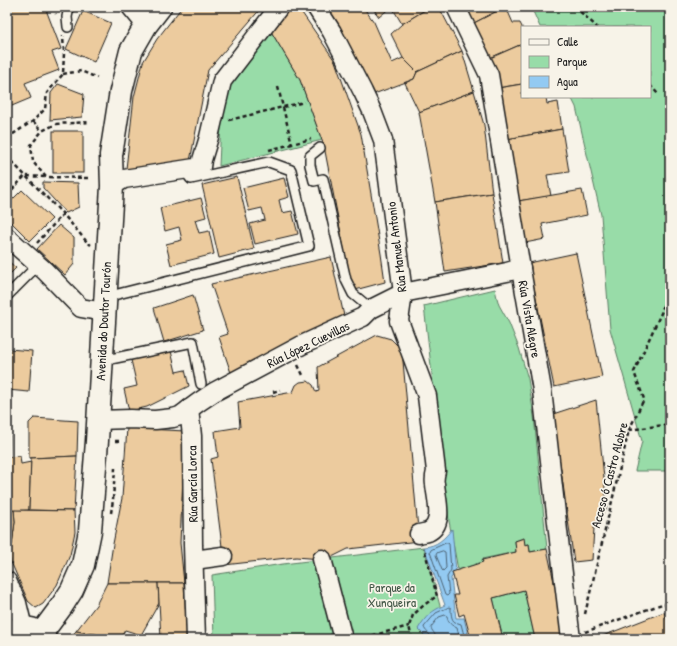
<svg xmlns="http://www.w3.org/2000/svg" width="677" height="646" viewBox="0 0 677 646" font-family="'Patrick Hand',sans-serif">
	<rect width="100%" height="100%" fill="#f7f3e8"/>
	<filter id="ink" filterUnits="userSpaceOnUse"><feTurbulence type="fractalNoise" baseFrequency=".025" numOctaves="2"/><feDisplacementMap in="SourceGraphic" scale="8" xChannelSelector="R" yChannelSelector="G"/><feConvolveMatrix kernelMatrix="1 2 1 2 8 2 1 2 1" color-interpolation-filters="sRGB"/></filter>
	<g filter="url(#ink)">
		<g fill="#98dca8" stroke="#5a7c62">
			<polygon points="531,7 670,7 670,471 635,471 642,441 610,329 601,215 576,107 571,97 650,97 650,27 540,27"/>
			<polygon points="269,28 300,80 322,140 219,166 221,122 230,83"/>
			<polygon points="495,289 497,298 499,305 509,323 519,348 528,379 534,416 547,549 530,552 529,544 525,545 523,538 515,541 516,552 482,559 483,562 458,570 449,521 424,306"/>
			<polygon points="424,547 449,639 214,639 212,575 283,564"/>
			<polygon points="524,590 535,639 503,639 493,598"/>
		</g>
		<path fill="#93caf2" stroke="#63849c" d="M452,529L456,572L451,578L456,618H464L469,639H428L418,629C426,616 431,611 445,605L424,547C437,546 444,539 452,529Z"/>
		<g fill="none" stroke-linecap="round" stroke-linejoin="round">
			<g stroke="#4c6272" stroke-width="1">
				<polygon points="446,543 448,543 449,544 451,570 447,577 449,594 447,596 445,595 430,552 431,550"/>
				<polygon points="443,551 445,552 446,568 443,571 442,570 436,555 437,553"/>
				<path d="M431,639C431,633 425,632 424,627L436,613L449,607L451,608C451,612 451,620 455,622C457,623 459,623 461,624L465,639"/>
				<path d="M436,639C436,633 431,631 431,627L439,617L445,615L447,616C448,623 451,625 457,628L460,639"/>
			</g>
		</g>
		<g fill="#eccb9e" stroke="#1c1c1c">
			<polygon points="7,7 45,7 61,49 52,52 59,70 25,83 31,98 7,108"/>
			<polygon points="182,7 262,7 208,70 189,166 126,169 134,97 143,62 157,39"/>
			<polygon points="287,7 298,7 335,61 361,134 381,254 385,282 355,290 350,280 324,146 300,80 269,28"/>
			<polygon points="325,7 363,7 374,22 392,63 403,58 417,72 414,79 374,94"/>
			<polygon points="372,7 391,7 379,17"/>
			<polygon points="392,7 430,7 402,24"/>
			<polygon points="430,7 439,7 462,51 417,72 403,58 391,34 402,24"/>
			<polygon points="463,7 505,7 472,24"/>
			<polygon points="505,7 506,7 513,23 520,23 522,27 522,44 490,58 472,24"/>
			<polygon points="83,11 111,23 94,62 66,49"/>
			<polygon points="522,44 522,84 498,88 490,58"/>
			<polygon points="462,51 474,91 419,112 405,83 414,79 417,72"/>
			<polygon points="58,84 84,94 82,117 50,120 51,93"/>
			<polygon points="522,84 522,97 546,97 547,104 558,102 562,129 507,139 498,88"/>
			<polygon points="474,91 484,125 492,193 435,202 419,112"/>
			<polygon points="562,129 569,172 547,175 551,196 518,201 507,139"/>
			<rect x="53" y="131" width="30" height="42"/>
			<polygon points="237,177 254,249 219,258 202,185"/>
			<polygon points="284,178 289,197 279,200 282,213 292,211 298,234 255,244 250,224 265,220 262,208 249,211 243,188"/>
			<polygon points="43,182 78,183 79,207 66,213 43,188"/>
			<polygon points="22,190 52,219 30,241 7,218 7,205"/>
			<polygon points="582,190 587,215 542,224 545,239 525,243 518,201"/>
			<polygon points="492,193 503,263 445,272 435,202"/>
			<polygon points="201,198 206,217 195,220 199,233 209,231 214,254 171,265 166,244 182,240 179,227 165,231 160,208"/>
			<polygon points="59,225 74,238 74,264 65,275 37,249"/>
			<polygon points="576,253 602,377 554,387 529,263"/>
			<polygon points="331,257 344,316 231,373 219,337 228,334 211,284"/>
			<polygon points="7,260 16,268 7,277"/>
			<polygon points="193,295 203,330 164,342 154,308"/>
			<polygon points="377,335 391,339 402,350 419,541 348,549 334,556 322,559 296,557 224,565 221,538 211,459 218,457 215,431 240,427 238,402 293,392 296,385 300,382 308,381 313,385 316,392 319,391 318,367"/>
			<polygon points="9,349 32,351 29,392 7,390 7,369"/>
			<polygon points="171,351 176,372 185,370 189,386 147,407 129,411 124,389 137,386 131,360"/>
			<polygon points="596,400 607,507 594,528 592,560 574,562 553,414"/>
			<polygon points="34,418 78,421 77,456 29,458 29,423"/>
			<polygon points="7,419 10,420 9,457 7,457"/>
			<polygon points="127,428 185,431 180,543 184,583 107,583 113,544 122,498"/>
			<polygon points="20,456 21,464 31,462 29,510 7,511 7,457"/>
			<polygon points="77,456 74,511 29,510 31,458"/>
			<polygon points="14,510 74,511 75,532 70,555 57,585 43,604 36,608 28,601 7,553 12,544 15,522"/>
			<polygon points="14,510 15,522 12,544 7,553 7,511"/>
			<polygon points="524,538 525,545 529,544 530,552 547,549 566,639 535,639 524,590 493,598 503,639 471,639 464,614 459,616 454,595 458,595 452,572 483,562 482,560 516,552 515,541"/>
			<polygon points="107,583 158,583 159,603 141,635 125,630 120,639 101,639 100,635 76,631 96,605"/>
			<polygon points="158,583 184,583 187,639 161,639"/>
			<polygon points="7,602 12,612 10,617 7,620"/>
			<polygon points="664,612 670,628 670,639 659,639 658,637 652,639 595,639"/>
			<polygon points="76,631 100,635 101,639 69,639"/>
		</g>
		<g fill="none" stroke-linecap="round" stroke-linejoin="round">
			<g stroke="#1c1c1c" stroke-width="12">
				<g id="lane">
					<polyline points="68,27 67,17 69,7"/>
					<polyline points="320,148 310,156 310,165 314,181 323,179 346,280 353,294 371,309"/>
					<polyline points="7,296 38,265"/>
					<polyline points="106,297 309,246 291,170 269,162 191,179 184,170"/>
					<polyline points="101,361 193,342 201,384"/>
				</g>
			</g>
			<g stroke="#1c1c1c" stroke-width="21">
				<g id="street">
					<polyline points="131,7 146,25"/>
					<path d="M316,7L332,32L363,92L372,111L383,140L403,293L399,321L427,396L436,471C435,475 434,480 435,484C436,498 445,524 428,532C425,533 422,533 419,534"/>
					<polyline points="456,7 489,75 523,281 542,390 560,549 571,639"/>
					<polyline points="112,186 124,179 201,167 202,160 209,137 222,81 279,7"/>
					<polyline points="7,237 45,271 81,308 104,312"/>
					<polyline points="189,409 192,436 193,545 196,639"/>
					<polyline points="98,420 130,419 155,420 173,418 180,416 199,402 214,392 302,345 363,317 371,309 403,293 507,272 521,268"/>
					<polyline points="322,559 343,639"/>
					<polyline points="194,560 223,556"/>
					<polyline points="7,581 17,603 23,628"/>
				</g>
			</g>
			<g stroke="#1c1c1c" stroke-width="25">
				<g id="primary">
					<polyline points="41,634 61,607 72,590 83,565 90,531 97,441 112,186 111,155 121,91 131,51 146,25 160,7"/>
					<path d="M7,636C19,624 35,626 45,639"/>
				</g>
			</g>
			<g stroke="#1c1c1c" stroke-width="2.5" stroke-dasharray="4 3" stroke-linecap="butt">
				<polyline points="53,7 56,14"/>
				<polyline points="575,7 597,27"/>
				<polyline points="63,74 81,71 97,78"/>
				<polyline points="650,85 658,94"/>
				<polyline points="278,87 292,144"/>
				<polyline points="229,120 304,102"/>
				<polyline points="33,121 42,131"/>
				<polyline points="7,138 33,121 45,109 47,93 63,74 64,53 63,36"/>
				<polyline points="269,150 311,139"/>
				<polyline points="7,157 63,214 87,242 91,245"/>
				<polyline points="88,178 46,177 33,162 31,145 42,131 56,124 90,122"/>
				<polyline points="7,195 25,176 46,177"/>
				<polyline points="37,243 63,214"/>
				<polyline points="7,316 11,317"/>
				<polyline points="298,365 304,377"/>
				<polyline points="273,392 280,390"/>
				<polyline points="629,430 670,424"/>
				<polyline points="115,441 121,441"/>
				<polyline points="111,513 113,500 115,468"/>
				<polyline points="585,614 629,430 644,399 634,372 662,311 670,276"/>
				<polyline points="585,632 662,604 670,604"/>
				<polyline points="359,639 409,626"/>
				<polyline points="412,639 409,626 413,615 424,605 437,596 424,548"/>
			</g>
			<use href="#lane" stroke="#f7f3e8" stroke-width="9"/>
			<use href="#street" stroke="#f7f3e8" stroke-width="18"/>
			<use href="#primary" stroke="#f7f3e8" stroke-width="22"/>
		</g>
	</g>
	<g text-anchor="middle" stroke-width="3.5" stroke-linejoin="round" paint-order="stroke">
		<g font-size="13" fill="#1c1c1c" stroke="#f7f3e8">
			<text transform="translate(396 247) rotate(-97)" y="5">Rúa Manuel Antonio</text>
			<text transform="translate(530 319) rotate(80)" y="5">Rúa Vista Alegre</text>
			<text transform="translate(103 321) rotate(-87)" y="5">Avenida do Doutor Tourón</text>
			<text transform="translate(308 344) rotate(-26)" y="5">Rúa López Cuevillas</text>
			<text transform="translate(609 475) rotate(-75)" y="5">Acceso ó Castro Alobre</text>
			<text transform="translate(192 484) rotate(-91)" y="5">Rúa García Lorca</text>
		</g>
		<g font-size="13" fill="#415646" stroke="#f7f3e8">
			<text x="392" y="592">Parque da<tspan x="392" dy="15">Xunqueira</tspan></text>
		</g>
	</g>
	<rect width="677" height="646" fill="none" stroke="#f7f3e8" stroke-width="24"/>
	<rect x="12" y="12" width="653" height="622" fill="none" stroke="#1c1c1c" stroke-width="1.5" filter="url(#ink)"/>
	<rect x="521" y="26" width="130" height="72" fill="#f7f3e8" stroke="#9f9d96"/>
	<rect x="529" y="39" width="20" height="6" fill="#f7f3e8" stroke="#9f9d96"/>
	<text x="557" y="46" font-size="12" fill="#1c1c1c">Calle</text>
	<rect x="529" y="56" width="20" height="12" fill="#98dca8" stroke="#9f9d96"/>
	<text x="557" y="66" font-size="12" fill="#1c1c1c">Parque</text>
	<rect x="529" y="76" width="20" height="12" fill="#93caf2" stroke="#9f9d96"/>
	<text x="557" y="86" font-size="12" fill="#1c1c1c">Agua</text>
</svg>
